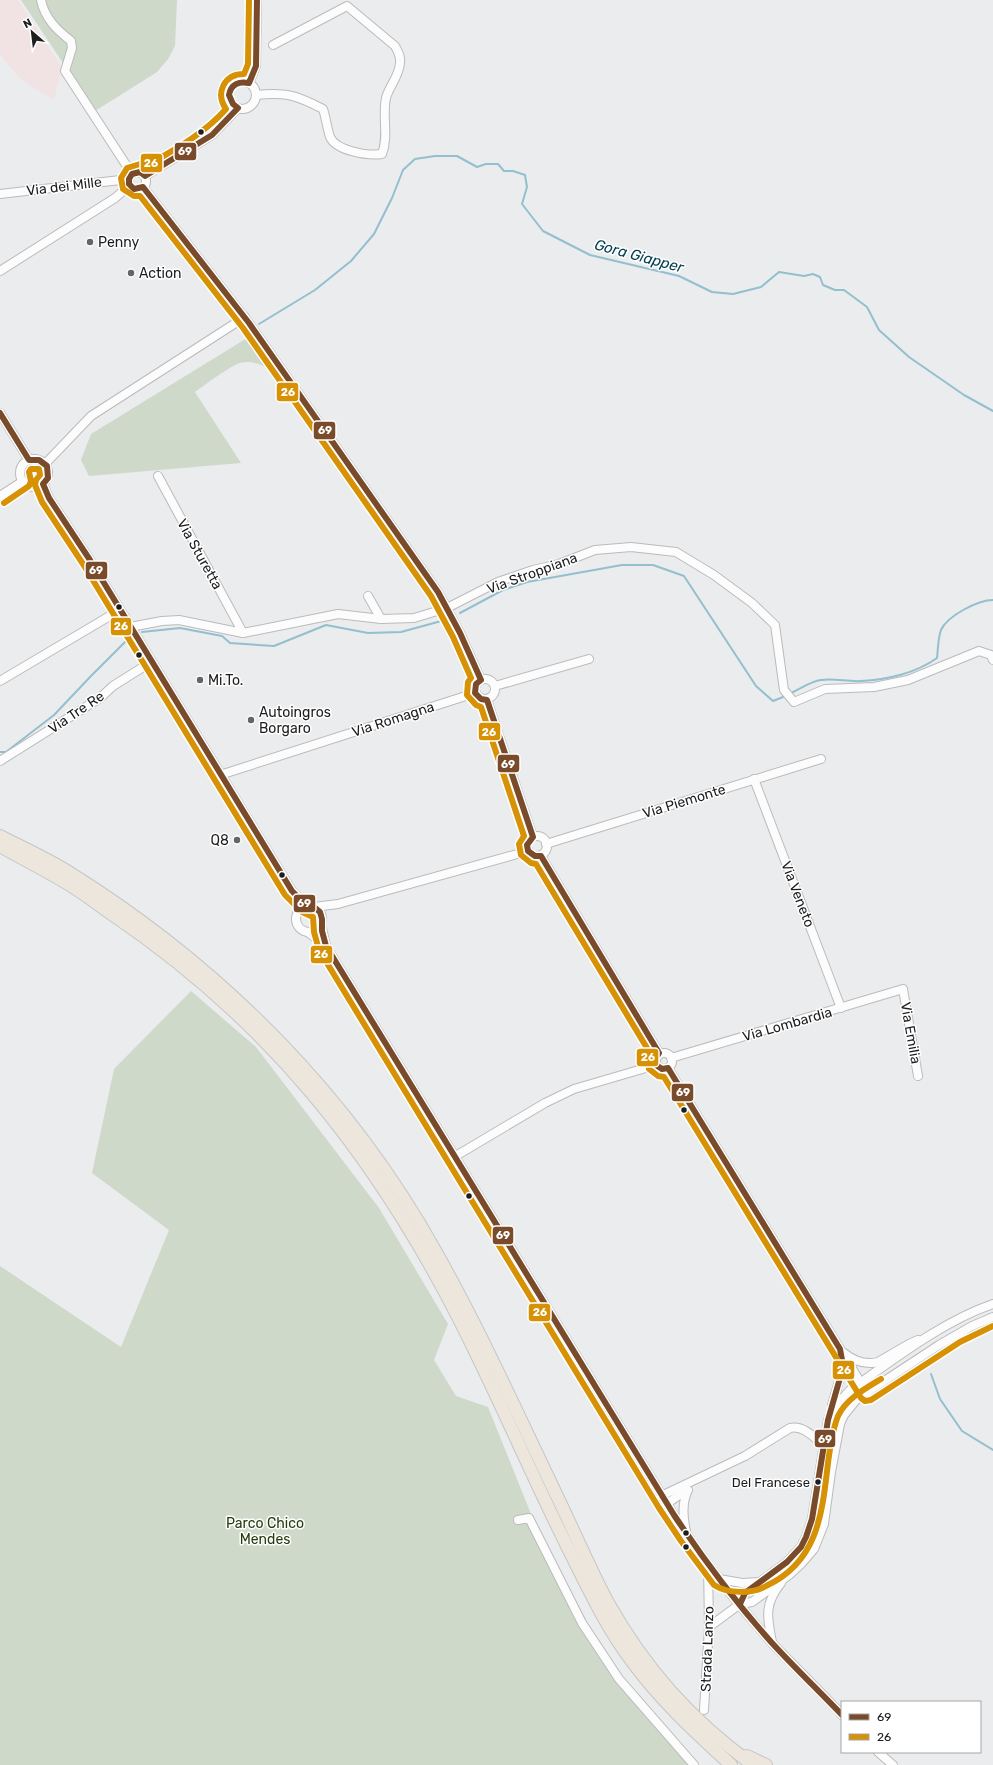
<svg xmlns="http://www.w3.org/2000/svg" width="993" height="1765" viewBox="0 0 993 1765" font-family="Rubik,sans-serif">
	<rect width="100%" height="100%" fill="#ebecee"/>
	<polygon fill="#f1e3e4" points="0,0 18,0 62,68 54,100 26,83 14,72 0,54"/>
	<g fill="#ced9ca">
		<polygon points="21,0 177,0 175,46 168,59 157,72 95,111"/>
		<path d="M252,335L275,366L269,369C261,364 250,360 240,363C230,366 205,385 195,392L241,463L89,476L81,460L91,434Z"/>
		<polygon points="191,991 256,1047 379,1208 448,1324 434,1360 456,1396 488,1407 560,1586 632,1697 692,1765 0,1765 0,1266 121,1347 169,1230 92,1173 114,1069"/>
	</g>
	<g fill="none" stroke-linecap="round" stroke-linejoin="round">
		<g stroke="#93bfcf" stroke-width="2">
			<polyline points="259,324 315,290 351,261 374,234 392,198 403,170 415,159 435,156 457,156 477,167 486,164 498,164 504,171 513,171 525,175 527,187 522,204 543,231 590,255 679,276 712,292 733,294 761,287 779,272 804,276 813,274 820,277 823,285 835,290 844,290 867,307 879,330 909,357 964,395 993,411"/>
			<polyline points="460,613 503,590 527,582 622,565 653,565 684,576 756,686 773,701 783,697"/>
			<polyline points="142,632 180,628 222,636 230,643 274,646 326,625 368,633 401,632 445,620"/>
			<path d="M793,692C801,688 812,681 821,680C834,678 848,682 861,681C887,680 916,673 937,658C938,649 938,638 941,630C947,616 978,600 993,600"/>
			<polyline points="0,752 6,752 54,715 91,676 129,638"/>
			<polyline points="931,1374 940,1399 962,1431 993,1450"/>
		</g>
		<g stroke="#bbbbbc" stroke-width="10">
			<g id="minor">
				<path d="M41,0C45,19 57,30 71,41L72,48L65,71L132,174"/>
				<circle cx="242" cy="95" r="14"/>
				<polyline points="249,83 256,66 257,0"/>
				<path d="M256,95C286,92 296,95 323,109C326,118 327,128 330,137C336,151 368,156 382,154C389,136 382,117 386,98C389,86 399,77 400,63C401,56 398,52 395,46L347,6L273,45"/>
				<circle cx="137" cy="181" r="9"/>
				<polyline points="145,176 212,135 238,108"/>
				<polyline points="143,187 249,323 438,592 460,633 481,680"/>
				<polyline points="0,194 129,179"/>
				<polyline points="0,271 115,198 130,185"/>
				<polyline points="0,413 29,460"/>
				<circle cx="34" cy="473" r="14"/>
				<polyline points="45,464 91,416 245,317"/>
				<polyline points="158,476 243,633"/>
				<polyline points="43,484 49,498 90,560 292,891 307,906"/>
				<polyline points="0,496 23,481"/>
				<polyline points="368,596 381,619"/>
				<polyline points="130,627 162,621 179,620 243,633 338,614 381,619 414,618 447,608 498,582 533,570 559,564 595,550 631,547 676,552 714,575 752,603 775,625 784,690 794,702 825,689 874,687 908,680 979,651 991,655 993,660"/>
				<circle cx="485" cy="689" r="10"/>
				<polyline points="0,681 108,617"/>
				<polyline points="495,686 589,659"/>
				<polyline points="487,700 533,837"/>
				<polyline points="0,761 100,698 113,686 151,662"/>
				<polyline points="220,775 475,693"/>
				<polyline points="754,779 841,1008"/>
				<circle cx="537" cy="846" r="10"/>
				<polyline points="546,844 821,759"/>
				<polyline points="541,856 659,1053"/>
				<circle cx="309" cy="919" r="13"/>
				<polyline points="314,907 338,904 528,851"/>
				<path d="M321,924L326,946L674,1515C703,1560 736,1603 772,1643C795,1667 819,1690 842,1715"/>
				<polyline points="309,933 326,946"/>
				<circle cx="664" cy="1061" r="8"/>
				<polyline points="671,1058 903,989 918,1076"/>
				<polyline points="668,1068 867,1393"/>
				<polyline points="454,1157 545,1103 574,1089 656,1065"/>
				<path d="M844,1353C854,1361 866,1365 878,1362L909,1344L918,1340"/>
				<polyline points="832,1405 840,1378 841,1352"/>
				<path d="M661,1496L745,1456L790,1428C803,1425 814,1437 823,1445"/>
				<polyline points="666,1504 687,1490"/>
				<polyline points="518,1520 529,1518 582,1623 619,1679 694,1765"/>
				<path d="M686,1531C683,1518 682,1502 688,1490"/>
				<polyline points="719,1579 742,1583 760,1582"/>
				<path d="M740,1604L745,1593L787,1562L801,1547L806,1537L812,1519L828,1420L833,1409L850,1390C893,1360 943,1321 993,1304"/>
				<polyline points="709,1627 740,1604 752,1602 789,1575 802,1563 814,1549 824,1524 831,1472 840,1424 844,1415 857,1399 939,1345 972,1326 993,1317"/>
				<path d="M772,1642C767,1617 764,1604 781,1583"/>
				<polyline points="704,1710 709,1627 708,1565"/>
				<polyline points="878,1752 893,1765"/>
			</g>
		</g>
		<g stroke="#c6c6c7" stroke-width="14">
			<g id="highway">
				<path d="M0,836C23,848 48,859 70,873C222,968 350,1097 437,1254C481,1332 518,1415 557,1496C574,1531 589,1567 607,1601C645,1669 691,1720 753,1765"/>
				<path d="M0,846C21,858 43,869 63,881C81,891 97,904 113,915C268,1020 373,1151 458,1317C498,1395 532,1477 572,1556C590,1592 607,1628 631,1660C660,1700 695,1732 731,1765"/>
				<polyline points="747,1756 766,1765"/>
			</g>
		</g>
		<use href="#minor" stroke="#fcfcfc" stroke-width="8"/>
		<use href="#highway" stroke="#ede6dd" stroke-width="12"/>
		<g stroke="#fff" stroke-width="9">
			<g id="bus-1">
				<path d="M257,0L256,66L249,83C239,81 231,84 229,95L233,104L238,108L212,135L145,176L140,172L132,174L129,179V184L134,189L143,187L249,323L438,592L460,633L481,680L476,684L475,693L481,699L487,700L533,837L527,845L528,851L535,856H541L659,1053L655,1059L656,1065L662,1069L668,1068L840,1349L842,1360L840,1378L828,1420L812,1519L806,1537L801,1547L787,1562L745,1593L740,1604"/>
				<path d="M0,413L29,460H39L47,466L48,478L43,484L49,498L90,560L292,891L307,906L314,907L320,912L322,919V931L326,946L674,1515C704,1560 736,1603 772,1643C795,1668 819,1691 842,1715"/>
			</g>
		</g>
		<g stroke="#fff" stroke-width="9">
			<g id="bus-2">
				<path d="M249,0L248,64L244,74C224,74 215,93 226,109C204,134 174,150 146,166L140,164L127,168L121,178L123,189L134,196H140L243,328L431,596L453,637L471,678L468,682L467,695L476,705L481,707L524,836L519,844L521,855L531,863L536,864L650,1053L647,1059L649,1069L658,1076L664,1077L861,1398L865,1401L871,1400L960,1342L993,1326"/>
				<path d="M4,503L29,486L31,481L29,472L31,469H39L40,475L36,480L35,485L42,502L83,564L285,895L302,912L313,917L314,932L319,950L659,1508L681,1541L714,1585C728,1594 752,1594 766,1586C818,1562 822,1514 828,1463C830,1448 832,1431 838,1416C846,1399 866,1388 881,1379"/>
			</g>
		</g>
		<use href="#bus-1" stroke="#7a4b2a" stroke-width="6"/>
		<use href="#bus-2" stroke="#d69104" stroke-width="6"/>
	</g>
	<g fill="#1d1d1e" stroke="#fff" stroke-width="1.5">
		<circle cx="201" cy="132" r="3.5"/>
		<circle cx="119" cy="607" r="3.5"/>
		<circle cx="139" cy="655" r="3.5"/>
		<circle cx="282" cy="875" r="3.5"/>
		<circle cx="684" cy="1110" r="3.5"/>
		<circle cx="469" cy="1196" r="3.5"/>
		<circle cx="818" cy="1482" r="3.5"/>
		<circle cx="686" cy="1533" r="3.5"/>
		<circle cx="686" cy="1547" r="3.5"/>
	</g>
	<g fill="#656567" stroke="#fff" stroke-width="1.5">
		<circle cx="90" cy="242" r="4"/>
		<circle cx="131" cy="273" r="4"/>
		<circle cx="200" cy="680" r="4"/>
		<circle cx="251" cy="720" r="4"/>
		<circle cx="237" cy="840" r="4"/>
	</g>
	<g text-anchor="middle" stroke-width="3" stroke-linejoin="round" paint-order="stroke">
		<g font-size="13" fill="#1d1d1e" stroke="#fff" text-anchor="end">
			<text x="810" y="1487">Del Francese</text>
		</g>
		<g font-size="14" fill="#1d1d1e" stroke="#fff">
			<text transform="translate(64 186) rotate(-7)" y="5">Via dei Mille</text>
			<text transform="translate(200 554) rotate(61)" y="5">Via Sturetta</text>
			<text transform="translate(532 573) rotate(-20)" y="5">Via Stroppiana</text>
			<text transform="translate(76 712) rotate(-34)" y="5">Via Tre Re</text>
			<text transform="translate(393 719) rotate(-18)" y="5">Via Romagna</text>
			<text transform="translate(684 801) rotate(-17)" y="5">Via Piemonte</text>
			<text transform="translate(798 894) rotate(69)" y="5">Via Veneto</text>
			<text transform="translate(787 1024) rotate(-16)" y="5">Via Lombardia</text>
			<text transform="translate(911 1033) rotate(80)" y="5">Via Emilia</text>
			<text transform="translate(707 1649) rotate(-88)" y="5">Strada Lanzo</text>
		</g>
		<g font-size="14" fill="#1d1d1e" stroke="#fff" text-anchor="start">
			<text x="98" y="247">Penny</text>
			<text x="139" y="278">Action</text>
			<text x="208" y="685">Mi.To.</text>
			<text x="259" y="717">Autoingros<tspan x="259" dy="16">Borgaro</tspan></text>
			<text x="229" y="845" text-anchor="end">Q8</text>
		</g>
		<g font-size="14" fill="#213d0c" stroke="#fff">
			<text x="265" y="1528">Parco Chico<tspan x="265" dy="16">Mendes</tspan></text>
		</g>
		<g font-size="15" font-style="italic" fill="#064151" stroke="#fff">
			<text transform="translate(639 256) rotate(15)" y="5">Gora Giapper</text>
		</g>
	</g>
	<g stroke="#fff" stroke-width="1.5">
		<rect x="174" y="142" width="23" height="19" rx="4" fill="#7a4b2a"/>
		<rect x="140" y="153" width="23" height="20" rx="4" fill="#d69104"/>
		<rect x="276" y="382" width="23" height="20" rx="4" fill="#d69104"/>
		<rect x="313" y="421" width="23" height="19" rx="4" fill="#7a4b2a"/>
		<rect x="85" y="561" width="23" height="19" rx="4" fill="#7a4b2a"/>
		<rect x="110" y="617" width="22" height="19" rx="4" fill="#d69104"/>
		<rect x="478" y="722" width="23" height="19" rx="4" fill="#d69104"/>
		<rect x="497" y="754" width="23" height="19" rx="4" fill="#7a4b2a"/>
		<rect x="293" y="894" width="23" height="19" rx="4" fill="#7a4b2a"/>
		<rect x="310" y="945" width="23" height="19" rx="4" fill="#d69104"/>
		<rect x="636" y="1048" width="23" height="19" rx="4" fill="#d69104"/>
		<rect x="671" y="1083" width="23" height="19" rx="4" fill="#7a4b2a"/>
		<rect x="492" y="1226" width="22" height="19" rx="4" fill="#7a4b2a"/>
		<rect x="528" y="1303" width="23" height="19" rx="4" fill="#d69104"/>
		<rect x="832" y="1360" width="23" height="20" rx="4" fill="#d69104"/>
		<rect x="814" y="1429" width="22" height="19" rx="4" fill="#7a4b2a"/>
	</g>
	<g font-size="11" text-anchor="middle" font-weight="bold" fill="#fff">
		<text x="185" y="155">69</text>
		<text x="151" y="167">26</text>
		<text x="288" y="396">26</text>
		<text x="325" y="434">69</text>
		<text x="96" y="574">69</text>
		<text x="121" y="630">26</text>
		<text x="489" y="736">26</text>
		<text x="508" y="768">69</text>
		<text x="304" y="907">69</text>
		<text x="321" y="958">26</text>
		<text x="648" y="1061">26</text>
		<text x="683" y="1096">69</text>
		<text x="503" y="1239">69</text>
		<text x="540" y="1316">26</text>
		<text x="844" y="1374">26</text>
		<text x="825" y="1443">69</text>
	</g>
	<rect x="841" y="1701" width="140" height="52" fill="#ffffff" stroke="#a5a5a5"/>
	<rect x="849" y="1714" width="20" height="6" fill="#7a4b2a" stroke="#a5a5a5"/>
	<text x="877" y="1721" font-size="12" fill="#1d1d1e">69</text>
	<rect x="849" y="1734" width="20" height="6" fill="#d69104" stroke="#a5a5a5"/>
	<text x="877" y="1741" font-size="12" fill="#1d1d1e">26</text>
	<g transform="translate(32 32) rotate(332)" stroke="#ffffff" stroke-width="3" paint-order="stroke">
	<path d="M0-3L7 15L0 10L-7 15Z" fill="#1d1d1e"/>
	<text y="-6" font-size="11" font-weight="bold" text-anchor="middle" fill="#1d1d1e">N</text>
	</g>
</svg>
